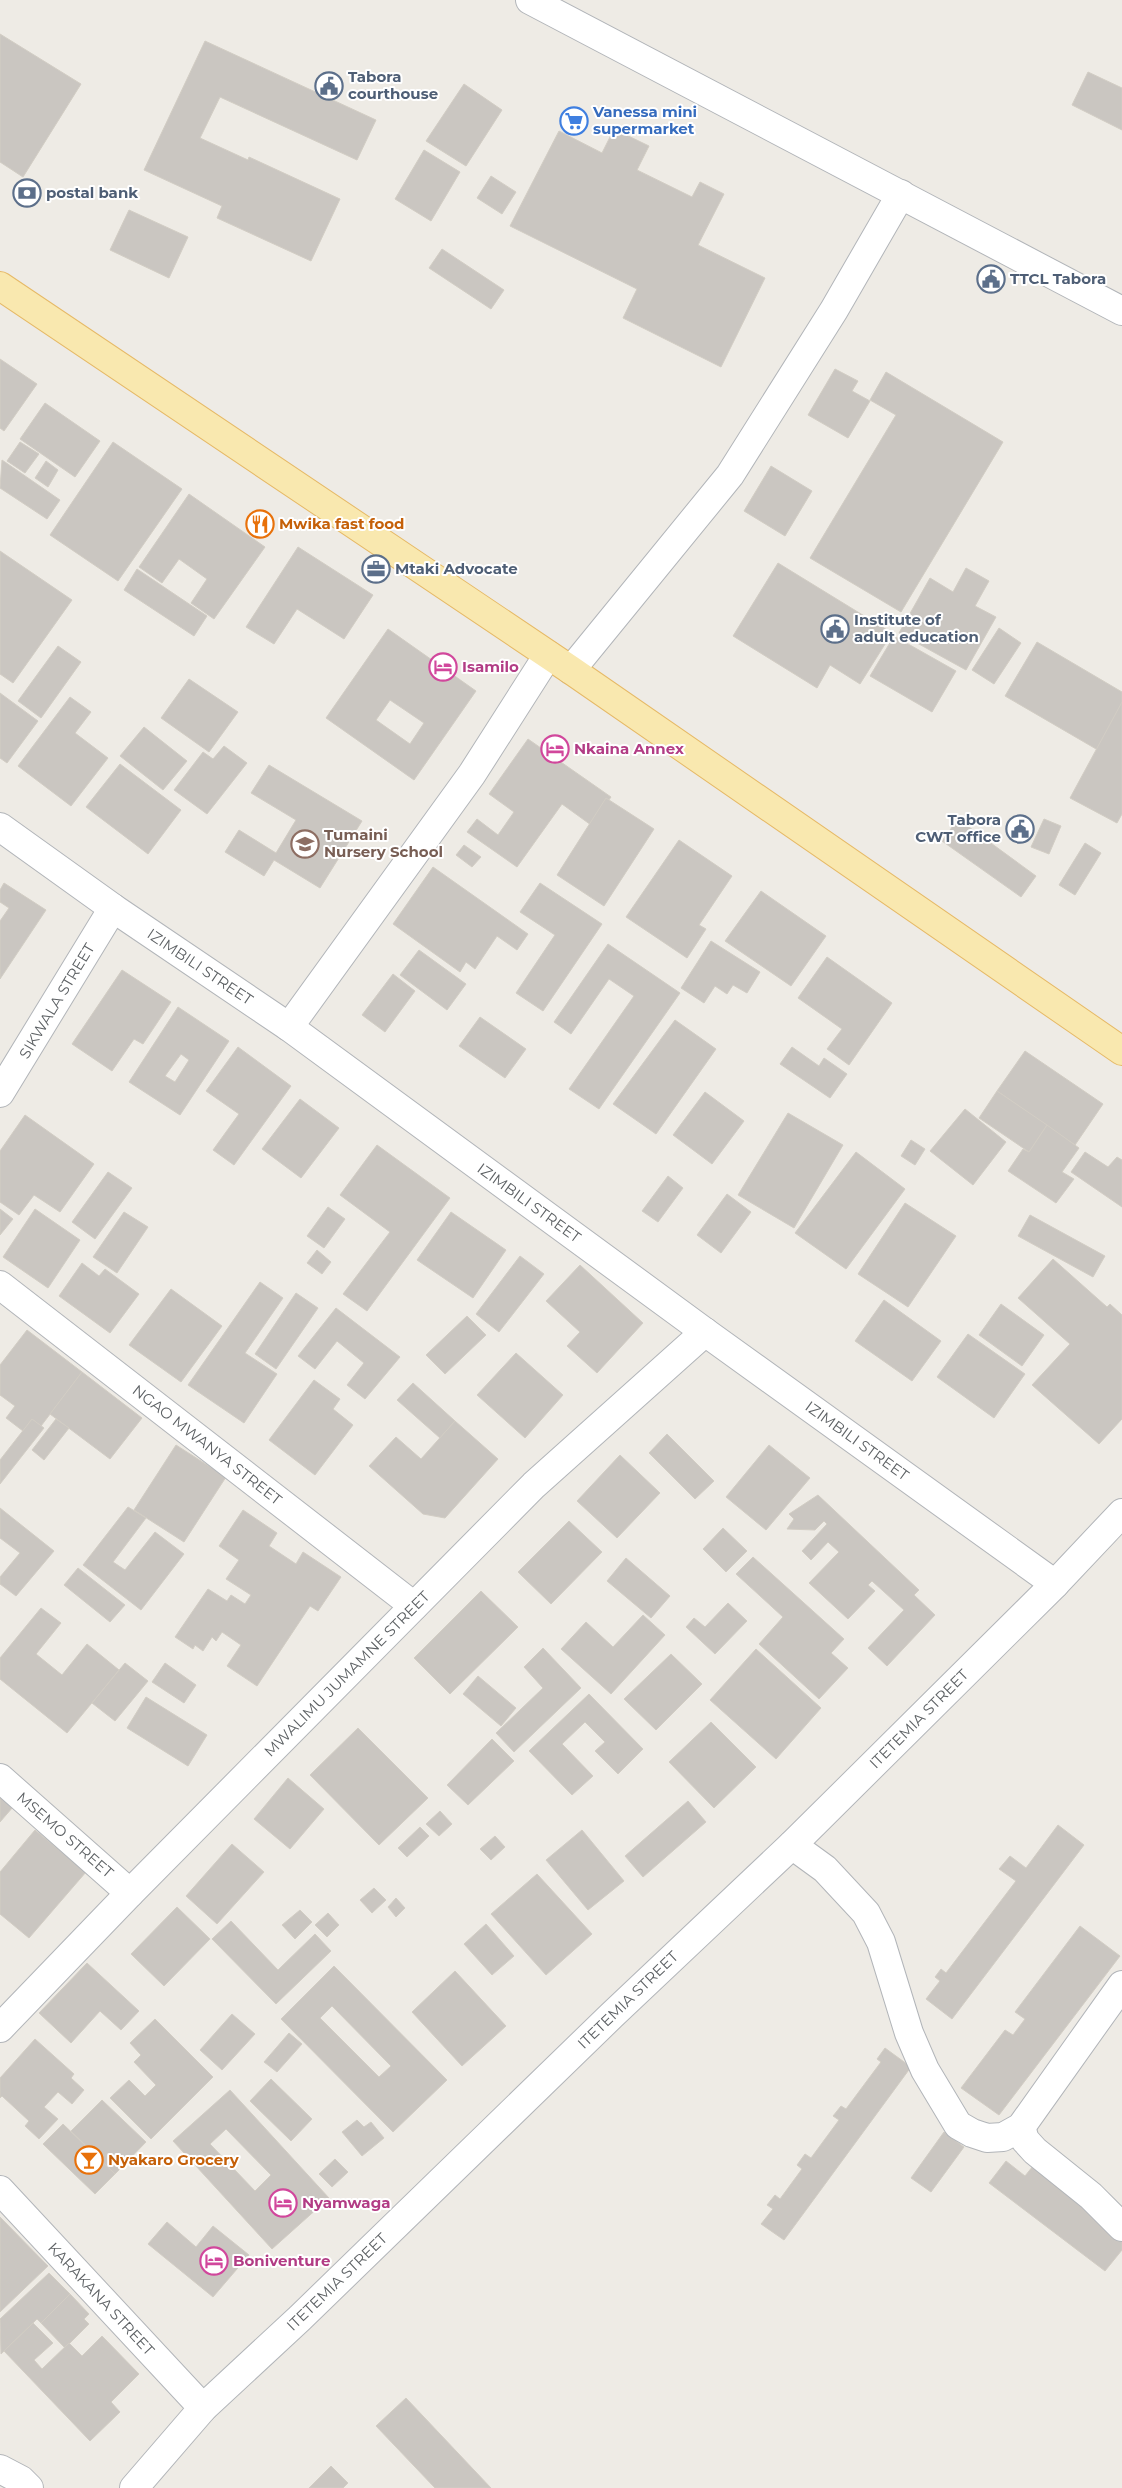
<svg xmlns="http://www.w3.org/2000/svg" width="1122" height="2488" viewBox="0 0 1122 2488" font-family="Montserrat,sans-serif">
	<rect width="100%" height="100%" fill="#eeebe5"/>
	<g fill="#cac6c1" stroke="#d2cdc4" fill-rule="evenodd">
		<polygon points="0,34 81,84 23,177 0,162"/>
		<polygon points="205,41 376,120 357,160 220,97 200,138 248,160 249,157 340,199 311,261 217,218 222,206 144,170"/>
		<polygon points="1088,72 1122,88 1122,130 1072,105"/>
		<polygon points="464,84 502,110 466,166 426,141"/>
		<polygon points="614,129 649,146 637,170 692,197 700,182 724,194 698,245 765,278 721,367 623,318 637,289 510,226 559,131 602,153"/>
		<polygon points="424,150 460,172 431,221 395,199"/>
		<polygon points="491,176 516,192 502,214 477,198"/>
		<polygon points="129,210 188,237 169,278 110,250"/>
		<polygon points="442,249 504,290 491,309 429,268"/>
		<polygon points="0,359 37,384 4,431 0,428"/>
		<polygon points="835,369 858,381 852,391 870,401 848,438 808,415"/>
		<polygon points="886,372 1003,442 901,612 810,558 896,415 870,400"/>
		<polygon points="45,403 100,441 75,477 20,439"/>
		<polygon points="20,442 39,454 25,473 7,461"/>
		<polygon points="113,442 182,489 118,581 50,535"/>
		<polygon points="2,460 60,500 47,519 0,488"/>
		<polygon points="46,461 58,470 48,487 35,478"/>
		<polygon points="771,466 812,491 785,536 744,511"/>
		<polygon points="189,494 265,547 214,619 191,603 207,579 179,559 162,583 139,567"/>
		<polygon points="298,547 373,595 344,639 297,609 274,644 246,627"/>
		<polygon points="0,551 72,600 13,683 0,674"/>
		<polygon points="778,563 892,633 860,684 830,665 817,688 733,636"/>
		<polygon points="966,568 989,581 975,606 996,617 966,670 899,633 930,578 953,592"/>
		<polygon points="137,569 207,616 194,636 124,590"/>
		<polygon points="999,628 1021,643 994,684 972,670"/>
		<path d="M388,629L476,691L414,780L326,718ZM390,700L424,723L410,744L376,720Z"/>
		<polygon points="894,636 956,671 932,712 870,676"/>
		<polygon points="1037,642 1122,692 1122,721 1103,753 1005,696"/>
		<polygon points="58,646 81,662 41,718 18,701"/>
		<polygon points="189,679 238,712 209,752 161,718"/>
		<polygon points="0,693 38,721 7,763 0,758"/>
		<polygon points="70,697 91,712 75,733 108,758 71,806 18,766"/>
		<polygon points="1122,702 1122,814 1117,823 1070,798"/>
		<polygon points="144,727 187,761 163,790 120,756"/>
		<polygon points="528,739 611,797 591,825 562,804 517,867 467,832 477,819 498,835 514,812 489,794"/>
		<polygon points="224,746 247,763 207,814 174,790 203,752 213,759"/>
		<polygon points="120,764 181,810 148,854 86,807"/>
		<polygon points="269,765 362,821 320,888 274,860 264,876 225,852 239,830 276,853 296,820 251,793"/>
		<polygon points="606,798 654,829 604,906 557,875"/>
		<polygon points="958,819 1036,876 1021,897 942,841"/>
		<polygon points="1044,819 1061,826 1049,854 1031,847"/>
		<polygon points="679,840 732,876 699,925 706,929 687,958 626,917"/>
		<polygon points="1085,843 1101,853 1075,895 1059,885"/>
		<polygon points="464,845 481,857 472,867 456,855"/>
		<polygon points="433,867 528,934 517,950 497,936 475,969 466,962 460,972 393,924"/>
		<polygon points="4,883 46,910 0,979 0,921 9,908 0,902 0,890"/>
		<polygon points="540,883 602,924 543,1011 516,993 555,935 520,912"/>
		<polygon points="761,891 826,936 791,986 725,941"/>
		<polygon points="711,941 760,972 747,993 733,985 727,994 715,986 704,1003 681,988"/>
		<polygon points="608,944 680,993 599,1109 569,1089 634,996 609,979 571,1034 554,1022"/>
		<polygon points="419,950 466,984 447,1010 400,975"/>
		<polygon points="827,957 892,1003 849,1065 827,1049 842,1029 798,998"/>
		<polygon points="122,970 171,1002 143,1044 134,1039 112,1071 72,1044"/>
		<polygon points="393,974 415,991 385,1032 362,1015"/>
		<path d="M178,1007L229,1041L180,1115L129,1082ZM181,1054L189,1060L175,1082L165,1076Z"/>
		<polygon points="480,1017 526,1049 505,1078 459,1046"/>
		<polygon points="675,1020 716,1049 656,1134 613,1104"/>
		<polygon points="238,1047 291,1086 234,1165 213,1150 239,1114 206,1091"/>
		<polygon points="792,1047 819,1066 824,1058 847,1074 830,1098 780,1064"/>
		<polygon points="1025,1051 1103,1104 1075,1145 997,1091"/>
		<polygon points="997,1091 1047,1125 1029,1152 979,1118"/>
		<polygon points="705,1092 744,1121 712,1164 673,1135"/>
		<polygon points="300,1099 339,1128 301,1178 262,1149"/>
		<polygon points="965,1109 1006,1142 973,1185 930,1151"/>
		<polygon points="788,1113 843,1145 794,1228 738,1195"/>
		<polygon points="25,1115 94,1164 60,1212 34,1195 19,1215 0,1202 0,1151"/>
		<polygon points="1047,1125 1079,1148 1062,1172 1074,1179 1056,1203 1008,1171 1023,1149 1029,1152"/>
		<polygon points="911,1140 925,1149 915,1165 901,1156"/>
		<polygon points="377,1145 450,1198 367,1311 343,1294 390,1232 340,1195"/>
		<polygon points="856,1152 905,1189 846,1269 795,1233"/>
		<polygon points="1085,1152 1108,1167 1117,1157 1122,1160 1122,1207 1071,1172"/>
		<polygon points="108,1172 132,1188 95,1239 72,1222"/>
		<polygon points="668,1176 683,1188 658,1222 642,1211"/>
		<polygon points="727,1194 751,1212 721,1253 697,1235"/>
		<polygon points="905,1203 956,1236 908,1307 858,1274"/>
		<polygon points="328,1207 345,1219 324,1248 307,1236"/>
		<polygon points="0,1209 13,1219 0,1235"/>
		<polygon points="35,1209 80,1240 48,1288 3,1257"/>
		<polygon points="124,1212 148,1227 117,1273 93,1257"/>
		<polygon points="451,1212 506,1250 473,1298 417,1260"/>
		<polygon points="1030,1215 1105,1256 1093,1277 1018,1236"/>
		<polygon points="317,1250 331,1262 322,1274 307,1263"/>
		<polygon points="520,1256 544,1274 499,1332 476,1314"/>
		<polygon points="1053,1259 1107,1307 1110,1304 1122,1315 1122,1419 1099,1444 1032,1385 1070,1344 1018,1298"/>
		<polygon points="82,1263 99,1276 105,1269 139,1294 110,1333 59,1296"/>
		<polygon points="580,1265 643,1323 597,1373 567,1346 580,1332 546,1301"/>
		<polygon points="260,1282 283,1298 245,1353 277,1374 244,1423 188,1385"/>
		<polygon points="171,1289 222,1326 181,1382 129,1345"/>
		<polygon points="296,1293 318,1308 276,1369 255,1354"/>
		<polygon points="884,1300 941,1341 912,1381 855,1341"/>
		<polygon points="1001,1304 1044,1335 1022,1366 979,1335"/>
		<polygon points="336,1308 400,1357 365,1399 347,1385 364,1363 337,1341 315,1369 298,1356"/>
		<polygon points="467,1316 486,1335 445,1374 426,1355"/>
		<polygon points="27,1330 82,1372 41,1426 32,1419 23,1431 6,1418 15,1406 0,1395 0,1365"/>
		<polygon points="968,1334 1025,1374 994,1418 937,1377"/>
		<polygon points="516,1353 563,1395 525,1438 477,1395"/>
		<polygon points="82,1372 142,1418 110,1459 50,1414"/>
		<polygon points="314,1380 340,1399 333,1409 353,1425 315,1475 269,1440"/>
		<polygon points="413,1383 455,1421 440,1438 397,1400"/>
		<polygon points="32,1419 44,1428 0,1484 0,1460"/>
		<polygon points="56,1419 69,1428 44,1460 32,1450"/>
		<polygon points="455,1421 498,1459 445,1518 423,1514 369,1466 396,1437 421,1459"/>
		<polygon points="667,1434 714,1481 695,1499 649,1453"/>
		<polygon points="176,1445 226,1477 184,1542 134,1510"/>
		<polygon points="769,1445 810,1478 766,1530 726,1497"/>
		<polygon points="620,1455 660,1493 617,1538 577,1501"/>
		<polygon points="818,1495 919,1590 914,1595 935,1615 887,1666 868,1648 904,1610 872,1581 868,1585 875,1591 848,1619 809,1583 839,1552 828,1542 811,1560 802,1551 827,1524 824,1521 815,1530 787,1529 794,1519 789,1514"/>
		<polygon points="128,1507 146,1518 113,1562 125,1570 155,1532 184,1554 141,1610 83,1565"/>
		<polygon points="0,1508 54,1551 16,1596 0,1584 0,1577 20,1553 0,1538"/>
		<polygon points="243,1510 277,1533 269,1546 296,1564 303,1552 341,1577 318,1611 310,1606 257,1686 227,1666 241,1645 222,1632 216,1641 212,1637 203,1651 195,1645 193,1649 175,1637 208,1589 227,1601 231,1595 245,1604 251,1595 226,1579 239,1560 219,1546"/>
		<polygon points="569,1521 602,1552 551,1604 518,1572"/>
		<polygon points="723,1528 747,1551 726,1572 703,1549"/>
		<polygon points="753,1557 844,1639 831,1653 848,1668 819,1699 759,1644 783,1617 736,1574"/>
		<polygon points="626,1558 670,1596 651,1618 607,1581"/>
		<polygon points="78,1568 125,1605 110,1622 64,1585"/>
		<polygon points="481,1591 518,1627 450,1694 414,1658"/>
		<polygon points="728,1603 747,1621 715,1654 686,1627 694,1618 705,1627"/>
		<polygon points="41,1608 61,1623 36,1654 62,1675 87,1644 119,1670 67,1733 0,1679 0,1658"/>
		<polygon points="643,1615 665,1635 611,1694 561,1649 586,1622 613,1647"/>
		<polygon points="543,1648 581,1688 514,1752 496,1733 543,1688 524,1667"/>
		<polygon points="756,1649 821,1708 776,1759 710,1700"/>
		<polygon points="671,1654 702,1684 656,1730 624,1699"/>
		<polygon points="125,1663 148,1681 115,1721 92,1703"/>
		<polygon points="165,1663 196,1685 184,1703 152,1682"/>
		<polygon points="478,1676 516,1708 501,1726 463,1694"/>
		<polygon points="589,1694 643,1749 618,1774 595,1751 605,1742 585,1722 562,1744 593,1776 572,1795 529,1751"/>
		<polygon points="146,1697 207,1735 188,1766 127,1728"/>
		<polygon points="711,1722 756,1767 714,1808 669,1762"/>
		<polygon points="358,1728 428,1798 379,1845 310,1775"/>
		<polygon points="492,1739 514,1761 468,1805 447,1785"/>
		<polygon points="288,1778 324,1809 290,1849 254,1819"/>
		<polygon points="0,1795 13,1807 0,1822"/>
		<polygon points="688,1801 706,1822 643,1877 625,1856"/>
		<polygon points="440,1811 452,1824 439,1836 426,1824"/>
		<polygon points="1058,1825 1084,1845 952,2019 926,1999 940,1981 935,1977 941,1969 946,1973 1016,1881 999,1869 1010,1856 1026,1868"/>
		<polygon points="420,1827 429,1836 407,1857 398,1848"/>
		<polygon points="35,1830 86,1872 29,1938 0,1914 0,1872"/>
		<polygon points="582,1830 624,1881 588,1910 546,1860"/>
		<polygon points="495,1836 505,1847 491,1860 480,1849"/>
		<polygon points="232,1844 264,1872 217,1924 186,1896"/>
		<polygon points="537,1874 592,1934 546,1975 491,1914"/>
		<polygon points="374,1888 386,1900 372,1913 360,1900"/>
		<polygon points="396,1898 405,1908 396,1917 388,1907"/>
		<polygon points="177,1907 210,1939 164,1986 131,1954"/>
		<polygon points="300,1910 312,1922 295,1939 282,1925"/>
		<polygon points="328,1913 339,1925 327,1937 315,1925"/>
		<polygon points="231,1921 278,1970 315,1934 331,1951 276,2004 212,1939"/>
		<polygon points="486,1924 514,1956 492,1975 464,1944"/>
		<polygon points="1080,1926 1120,1956 999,2115 961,2088 1005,2030 1013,2035 1025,2019 1015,2012"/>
		<polygon points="87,1963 139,2011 121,2030 100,2011 71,2043 39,2013"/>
		<path d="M334,1966L447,2080L393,2132L281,2019ZM332,2006L391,2066L379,2077L320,2018Z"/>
		<polygon points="455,1971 506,2026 462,2066 412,2012"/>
		<polygon points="232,2014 255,2034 222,2070 200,2050"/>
		<polygon points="155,2019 213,2077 151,2139 110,2098 129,2080 145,2096 156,2085 134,2062 141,2055 130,2043"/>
		<polygon points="289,2033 302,2044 277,2072 264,2062"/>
		<polygon points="35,2039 74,2074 71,2078 84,2090 72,2104 58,2092 44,2107 58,2119 39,2139 25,2126 29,2121 2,2096 0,2098 0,2078"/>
		<polygon points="885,2048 911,2067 784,2240 761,2224 773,2209 767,2205 775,2195 780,2199 802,2169 797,2165 805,2154 811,2158 839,2120 833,2116 841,2106 846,2109 881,2062 877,2059"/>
		<polygon points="271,2079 312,2119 291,2141 250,2101"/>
		<path d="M230,2090L329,2198L272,2249L173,2141ZM226,2129L271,2175L255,2191L210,2144Z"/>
		<polygon points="102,2100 146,2142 115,2174 71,2131"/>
		<polygon points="357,2120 364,2127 371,2122 384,2138 362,2156 342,2132"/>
		<polygon points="63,2124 115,2174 95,2194 43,2144"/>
		<polygon points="944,2132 964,2147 931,2192 911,2178"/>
		<polygon points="335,2159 348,2172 332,2187 319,2174"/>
		<polygon points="1006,2161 1025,2176 1033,2166 1122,2234 1122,2250 1105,2271 989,2183"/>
		<polygon points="0,2217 48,2266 0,2312"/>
		<polygon points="167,2222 196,2247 213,2226 249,2255 213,2297 148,2244"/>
		<polygon points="49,2273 70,2294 41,2323 37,2319 1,2354 0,2319"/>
		<polygon points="70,2294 89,2314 84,2319 89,2324 65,2348 41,2323"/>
		<polygon points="33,2323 53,2343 34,2360 42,2369 69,2343 82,2356 102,2336 139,2374 111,2402 120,2412 90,2441 4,2351"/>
		<polygon points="406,2398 491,2488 435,2488 376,2426"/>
		<polygon points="331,2466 348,2483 343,2488 309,2488"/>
	</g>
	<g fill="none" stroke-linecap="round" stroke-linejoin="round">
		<g stroke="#b2b5b9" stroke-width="30">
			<g id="minor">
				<polyline points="530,0 1122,311"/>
				<polyline points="571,670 730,475 834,310 901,194"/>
				<polyline points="0,827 113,908 289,1027 705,1332 1055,1584"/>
				<polyline points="289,1027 472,774 548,655"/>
				<polyline points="0,1093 113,908"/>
				<polyline points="0,1285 414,1606"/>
				<polyline points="0,1778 130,1893"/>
				<polyline points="792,1845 825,1869 866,1913 881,1942 909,2033 925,2070 958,2125 972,2133 987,2138 1003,2137 1021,2127 1122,1985"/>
				<polyline points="0,2028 130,1893 534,1485 705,1332"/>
				<polyline points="1021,2127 1025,2140 1035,2151 1091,2196 1122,2227"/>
				<polyline points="0,2190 203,2408"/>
				<polyline points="0,2469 21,2480 29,2488"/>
				<polyline points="134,2488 203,2408 300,2318 611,2016 792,1845 1055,1584 1122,1513"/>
			</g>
		</g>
		<g stroke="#e6b966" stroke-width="30">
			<polyline id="major" points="0,286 571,670 1122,1051"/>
		</g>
		<use href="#minor" stroke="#fff" stroke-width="28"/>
		<use href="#major" stroke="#f9e8af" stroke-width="28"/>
	</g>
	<defs>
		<g id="civic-ring" transform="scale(1.4375)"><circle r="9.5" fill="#fff" stroke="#5c6f8a" stroke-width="1.5"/><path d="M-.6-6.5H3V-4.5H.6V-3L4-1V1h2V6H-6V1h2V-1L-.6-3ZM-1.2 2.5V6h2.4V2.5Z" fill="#5c6f8a"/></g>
		<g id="supermarket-ring" transform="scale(1.4375)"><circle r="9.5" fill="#fff" stroke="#3f7fe0" stroke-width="1.5"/><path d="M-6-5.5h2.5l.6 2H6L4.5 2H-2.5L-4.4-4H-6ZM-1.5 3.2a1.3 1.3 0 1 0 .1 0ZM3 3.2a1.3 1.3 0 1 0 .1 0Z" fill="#3f7fe0"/></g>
		<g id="bank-ring" transform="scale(1.4375)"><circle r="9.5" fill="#fff" stroke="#5c6f8a" stroke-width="1.5"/><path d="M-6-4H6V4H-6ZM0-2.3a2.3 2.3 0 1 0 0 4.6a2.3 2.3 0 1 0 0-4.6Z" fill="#5c6f8a"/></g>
		<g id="restaurant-ring" transform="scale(1.4375)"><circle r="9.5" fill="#fff" stroke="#e8710a" stroke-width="1.5"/><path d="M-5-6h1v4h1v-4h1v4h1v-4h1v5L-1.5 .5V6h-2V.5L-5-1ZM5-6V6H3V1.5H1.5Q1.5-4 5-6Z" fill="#e8710a"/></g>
		<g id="office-ring" transform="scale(1.4375)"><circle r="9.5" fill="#fff" stroke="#5c6f8a" stroke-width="1.5"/><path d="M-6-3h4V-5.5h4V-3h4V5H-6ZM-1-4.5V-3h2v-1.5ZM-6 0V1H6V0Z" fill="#5c6f8a"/></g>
		<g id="hotel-ring" transform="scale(1.4375)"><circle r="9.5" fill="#fff" stroke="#d1479c" stroke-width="1.5"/><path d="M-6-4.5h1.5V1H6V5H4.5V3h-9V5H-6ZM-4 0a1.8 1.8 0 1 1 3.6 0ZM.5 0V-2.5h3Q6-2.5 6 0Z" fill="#d1479c"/></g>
		<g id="school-ring" transform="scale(1.4375)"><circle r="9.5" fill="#fff" stroke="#8d6e63" stroke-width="1.5"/><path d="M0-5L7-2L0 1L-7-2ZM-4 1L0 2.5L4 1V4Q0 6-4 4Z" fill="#8d6e63"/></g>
		<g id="bar-ring" transform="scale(1.4375)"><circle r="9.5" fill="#fff" stroke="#e8710a" stroke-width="1.5"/><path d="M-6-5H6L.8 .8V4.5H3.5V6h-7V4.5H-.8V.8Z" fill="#e8710a"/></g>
	</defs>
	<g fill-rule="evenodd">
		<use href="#civic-ring" x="329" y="86"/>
		<use href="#supermarket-ring" x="574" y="121"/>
		<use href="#bank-ring" x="27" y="193"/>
		<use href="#civic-ring" x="991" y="279"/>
		<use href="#restaurant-ring" x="260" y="524"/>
		<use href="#office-ring" x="376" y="569"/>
		<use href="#civic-ring" x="835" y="629"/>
		<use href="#hotel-ring" x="443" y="667"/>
		<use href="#hotel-ring" x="555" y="749"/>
		<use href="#civic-ring" x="1020" y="829"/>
		<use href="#school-ring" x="305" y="844"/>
		<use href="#bar-ring" x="89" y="2160"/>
		<use href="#hotel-ring" x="283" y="2203"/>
		<use href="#hotel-ring" x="214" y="2261"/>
	</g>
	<g text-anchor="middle" stroke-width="4" stroke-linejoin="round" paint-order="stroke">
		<g font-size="15" font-weight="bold" fill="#4e5e75" stroke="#fff" text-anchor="start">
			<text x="348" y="82">Tabora<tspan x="348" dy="17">courthouse</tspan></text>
			<text x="46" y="198">postal bank</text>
			<text x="1010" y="284">TTCL Tabora</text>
			<text x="395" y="574">Mtaki Advocate</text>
			<text x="854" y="625">Institute of<tspan x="854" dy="17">adult education</tspan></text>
			<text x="1001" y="825" text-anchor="end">Tabora<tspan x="1001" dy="17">CWT office</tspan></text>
		</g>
		<g font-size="15" font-weight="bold" fill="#366cbe" stroke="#fff" text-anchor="start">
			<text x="593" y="117">Vanessa mini<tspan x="593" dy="17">supermarket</tspan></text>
		</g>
		<g font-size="15" font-weight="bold" fill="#c56008" stroke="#fff" text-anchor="start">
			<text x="279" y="529">Mwika fast food</text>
			<text x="108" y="2165">Nyakaro Grocery</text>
		</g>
		<g font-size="15" font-weight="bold" fill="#b23c85" stroke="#fff" text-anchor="start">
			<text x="462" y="672">Isamilo</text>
			<text x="574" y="754">Nkaina Annex</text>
			<text x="302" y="2208">Nyamwaga</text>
			<text x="233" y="2266">Boniventure</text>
		</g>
		<g font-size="15" font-weight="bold" fill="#785e54" stroke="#fff" text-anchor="start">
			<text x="324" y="840">Tumaini<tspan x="324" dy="17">Nursery School</tspan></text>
		</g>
		<g font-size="15" fill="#5d6164" stroke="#fff">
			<text transform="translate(200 967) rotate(34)" y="5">IZIMBILI STREET</text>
			<text transform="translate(57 1001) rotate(-59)" y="5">SIKWALA STREET</text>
			<text transform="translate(529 1203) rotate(36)" y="5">IZIMBILI STREET</text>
			<text transform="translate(857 1441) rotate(36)" y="5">IZIMBILI STREET</text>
			<text transform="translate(207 1445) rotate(38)" y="5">NGAO MWANYA STREET</text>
			<text transform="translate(347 1674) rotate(-45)" y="5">MWALIMU JUMAMNE STREET</text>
			<text transform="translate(919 1719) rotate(-45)" y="5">ITETEMIA STREET</text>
			<text transform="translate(65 1835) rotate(41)" y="5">MSEMO STREET</text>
			<text transform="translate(628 2000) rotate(-44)" y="5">ITETEMIA STREET</text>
			<text transform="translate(337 2282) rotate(-44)" y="5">ITETEMIA STREET</text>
			<text transform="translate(101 2299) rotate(47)" y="5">KARAKANA STREET</text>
		</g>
	</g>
</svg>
